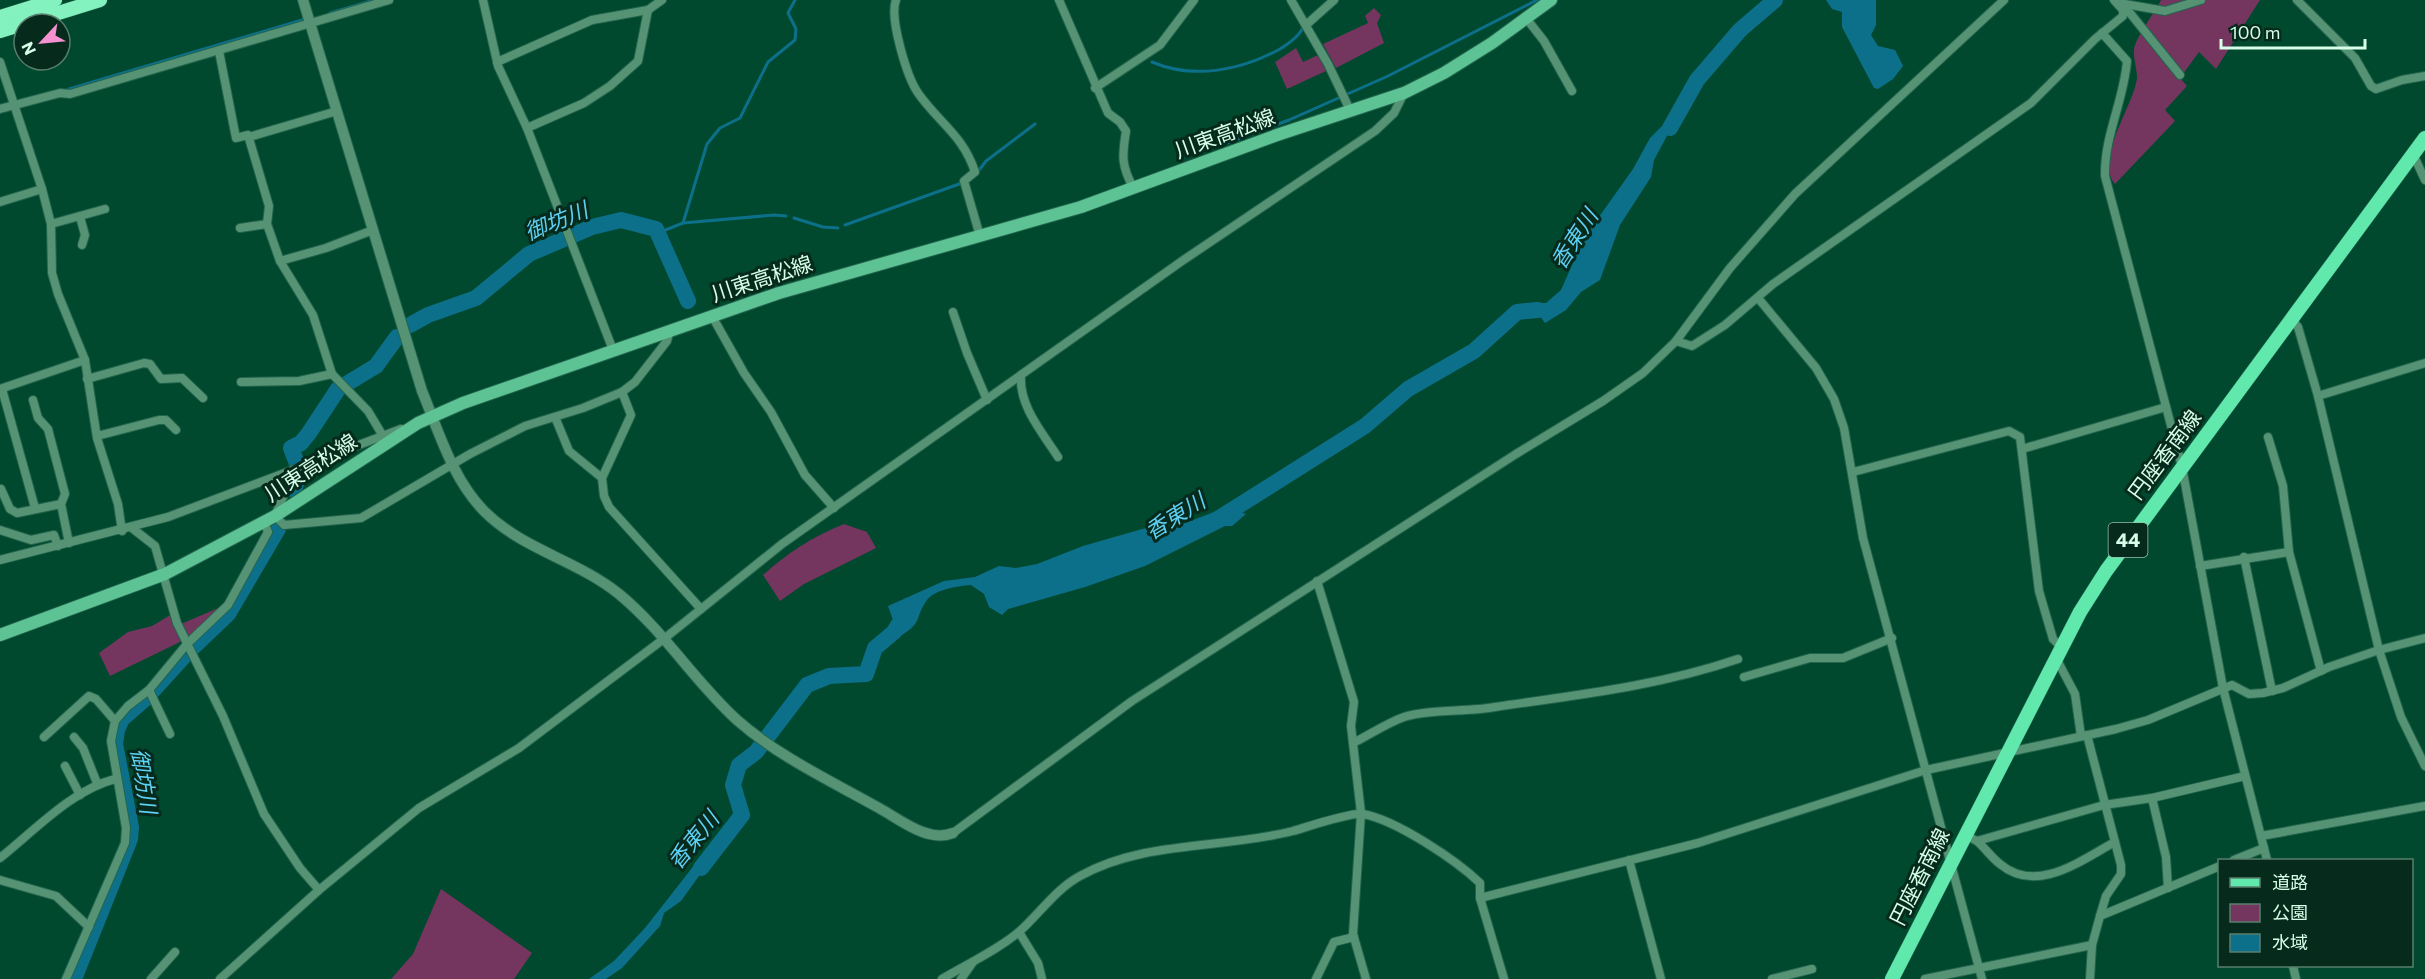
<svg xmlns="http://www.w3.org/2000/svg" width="2425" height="979" viewBox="0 0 2425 979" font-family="Commissioner,'Noto Sans JP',sans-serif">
	<rect width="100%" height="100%" fill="#00482e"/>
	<g fill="#74365f">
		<path d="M2161,0H2260L2216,69L2199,52L2180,78L2187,86L2165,110L2175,121L2115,184C2094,159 2134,105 2137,78C2137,68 2133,58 2134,49C2136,37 2155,12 2161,0Z"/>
		<polygon points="1374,8 1381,15 1377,23 1384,43 1336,68 1323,44 1368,23 1365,16"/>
		<polygon points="1296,48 1303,62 1318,55 1326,71 1287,89 1275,62"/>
		<path d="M844,524L867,532L876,548L804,584L780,601L763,575C787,553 814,536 844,524Z"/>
		<polygon points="223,606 198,632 187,638 181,624"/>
		<polygon points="172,614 182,641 110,676 99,653 128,632 152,626"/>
		<polygon points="441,889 532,953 514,979 391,979 413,954"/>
	</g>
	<g fill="#0d708a">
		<polygon points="1826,0 1876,0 1876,25 1871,35 1878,46 1895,50 1903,66 1893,79 1878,89 1874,88 1842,27 1842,12 1832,9"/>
		<polygon points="1684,104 1654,160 1651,177 1620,225 1600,280 1581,292 1566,310 1545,323 1536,311 1519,315 1514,309 1525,303 1546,303 1561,290 1584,238 1633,169 1650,138"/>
		<path d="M1227,507L1246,514L1232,526H1225L1145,566L1085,587L1008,609L1002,615L989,607L984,594L971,585C958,586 936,589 927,600C914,618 924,622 899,637L888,606L944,581L975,577L999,566L1016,568L1037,564L1083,546L1163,523L1180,525Z"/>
		<polygon points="711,850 722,852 704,869 681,901 664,913 660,926 622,968 606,979 589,979 614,961 645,928 699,859"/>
	</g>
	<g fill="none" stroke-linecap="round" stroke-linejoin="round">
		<g stroke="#0d708a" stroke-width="3">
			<polyline points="330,13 374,0"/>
			<path d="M1152,62C1194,80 1242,70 1280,49C1288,44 1300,36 1303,27"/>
			<polyline points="69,89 302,20"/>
			<polyline points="1227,143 1289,120 1388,76 1537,0"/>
			<polyline points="980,169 986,161 1035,124"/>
			<polyline points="794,218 823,227 838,228"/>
			<polyline points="683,223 774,215 786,216"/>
			<polyline points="845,225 962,183"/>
			<polyline points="658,233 683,223 707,144 720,128 740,118 768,62 795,40 796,29 788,13 795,0"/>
		</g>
		<g stroke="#0d708a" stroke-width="16">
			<polyline points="1670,128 1697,80 1740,30 1775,0"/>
			<polyline points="410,325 428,315 476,298 529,254 592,227 621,220 656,229 688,301"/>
			<polyline points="298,466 291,448 301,443 309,433 338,389 376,366 397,337"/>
			<polyline points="294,490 300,472"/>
			<polyline points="1216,520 1365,426 1408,389 1474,351 1517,312 1538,310"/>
			<polyline points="701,868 742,815 733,785 739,765 756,752 807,685 829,676 866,674 875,648 894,632 908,609"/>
			<polyline points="74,979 130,839 131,827 115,744 117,730 122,719 146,698 186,654 228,614 278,529"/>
		</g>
		<g stroke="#22654c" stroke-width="10">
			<g id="minor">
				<polyline points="483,0 498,66 527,128 613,350"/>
				<path d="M896,0C889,18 907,77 918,93C939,123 963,135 975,172L964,181L980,236"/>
				<path d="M1059,0L1108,113L1120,122L1126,131C1122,156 1121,166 1134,189"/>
				<polyline points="1291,0 1328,64 1350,110"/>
				<polyline points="2297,0 2355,58 2371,86 2376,89 2402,80 2425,76"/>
				<polyline points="2119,3 2165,11 2201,0"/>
				<polyline points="2123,10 2130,13 2180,75"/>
				<polyline points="1526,18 1544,41 1572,91"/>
				<polyline points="1306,25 1334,0"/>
				<path d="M2102,33L2127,61C2124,100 2104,136 2105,176L2182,467L2223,688L2267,860"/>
				<polyline points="219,51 236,138 248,135 269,206 267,224 280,261 313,315 332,374 368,411 383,436"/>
				<polyline points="0,62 42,189 51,224 52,273 58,294 85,360 97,438 118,504 122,531"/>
				<polyline points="497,62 592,20 648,10"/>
				<polyline points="1095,88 1160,45 1194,0"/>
				<polyline points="0,109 60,93 70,94 389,0"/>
				<polyline points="527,128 584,103 610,86 638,61 648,10 662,0"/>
				<polyline points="249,137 337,111"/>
				<polyline points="2413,154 2425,180"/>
				<polyline points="0,202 42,189"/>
				<polyline points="80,217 85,235 82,245"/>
				<polyline points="51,224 105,209"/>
				<polyline points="240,228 267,224"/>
				<polyline points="280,261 326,248 373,230"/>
				<polyline points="1758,298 1816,368 1834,399 1844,428 1863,538 1982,979"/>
				<polyline points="953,312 967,353 987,400"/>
				<polyline points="712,316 744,373 771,412 805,475 834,508"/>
				<polyline points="2291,319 2298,327 2318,396 2379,650 2401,717 2425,766"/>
				<polyline points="1676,341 1730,268 1795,194 2004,0"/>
				<path d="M1021,376C1019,406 1042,432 1058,457"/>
				<polyline points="87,379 144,363 150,364 161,379 182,378 203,398"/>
				<polyline points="241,382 299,381 332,374"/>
				<polyline points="0,389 85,360"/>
				<polyline points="2,389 35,508"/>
				<polyline points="622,392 631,415 602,478 604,496 609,507 701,609"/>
				<polyline points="2318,396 2425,363"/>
				<polyline points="33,400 38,418 48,429 65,494 61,504 69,543"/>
				<polyline points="555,417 569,451 602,478"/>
				<polyline points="97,436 159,420 166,420 176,430"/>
				<polyline points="2268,437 2283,486 2289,552 2321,671"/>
				<polyline points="2022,449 2166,407"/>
				<polyline points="294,471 275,516 284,525 361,518 470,454 525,426 583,408 622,392 635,382 667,341 670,330"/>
				<polyline points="1853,472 2009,431 2020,437 2039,591 2053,639 2062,648"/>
				<polyline points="1,489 10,509 17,513 61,504"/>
				<polyline points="132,528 155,546 177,623 223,716 264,814 300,868 319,890"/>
				<polyline points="0,530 31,540 54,535 58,546"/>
				<polyline points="2244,557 2272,691"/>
				<polyline points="0,560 168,517 401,429"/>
				<polyline points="2200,566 2289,552"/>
				<polyline points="1317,581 1354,702 1351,726 1361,813 1353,934 1366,979"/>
				<polyline points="2056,658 2075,694 2081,736"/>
				<polyline points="1744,677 1810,658 1843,658 1892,638"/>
				<polyline points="149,690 170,734"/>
				<polyline points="2087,735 2121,865 2121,874 2106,896 2100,916"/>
				<polyline points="44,737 89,696 96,699 115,721"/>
				<polyline points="74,737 83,748 97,783"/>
				<path d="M1355,742C1371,734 1387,723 1404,717C1427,709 1469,712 1495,707C1577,695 1659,686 1738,659"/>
				<polyline points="65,766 80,795"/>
				<polyline points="2152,798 2166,857 2168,888"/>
				<polyline points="953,833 1132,701 1516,454 1603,401 1643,373 1676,341 1692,346 1725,325 1773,284 2031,103 2095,39 2123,16 2123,10 2114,0"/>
				<polyline points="1965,835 1977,841 2104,805 2152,798 2245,776"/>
				<polyline points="2261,836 2425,806"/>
				<path d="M1977,841C1985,848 1992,858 2000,864C2037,895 2081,860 2115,842"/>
				<path d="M0,858C35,830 72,790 115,779"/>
				<polyline points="1629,860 1661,979"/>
				<polyline points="2234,860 2264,848"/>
				<polyline points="0,880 56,896 89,927"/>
				<polyline points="1480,898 1698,843 1926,770 2116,729 2148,720 2232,685 2249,694 2263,693 2283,688 2329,667 2379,650 2425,638"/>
				<polyline points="1019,932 1038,963 1042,979"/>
				<polyline points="2293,966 2296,979"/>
				<polyline points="66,979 125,843 126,828 111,741 115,721 128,706 149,690 187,644 228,605 268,532 264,522"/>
				<polyline points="151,979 175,952"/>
				<polyline points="220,979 319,890 419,808 519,748 665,638 782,544 1182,261 1375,131 1394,113 1404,93"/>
				<path d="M942,979C967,964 998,950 1020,931C1040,913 1056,889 1080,876C1145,840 1223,849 1293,831C1307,827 1351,812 1363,814C1396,820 1456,860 1480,883V898L1504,979"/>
				<polyline points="961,979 973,962"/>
				<polyline points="1316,979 1334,942 1354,937"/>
				<polyline points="1772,979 1812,969"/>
				<polyline points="1925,979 2092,945"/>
				<polyline points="2090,979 2092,945 2100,916 2220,866"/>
			</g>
		</g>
		<g stroke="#22654c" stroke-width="12">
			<path id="tertiary" d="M303,0L422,391C439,432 452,478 484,511C523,550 577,560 619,594C664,631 694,681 737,720C779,757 831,781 879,808C901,820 928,843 953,833"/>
		</g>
		<g stroke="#22654c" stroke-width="14">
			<polyline id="secondary" points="0,635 165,574 275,516 418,423 463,403 779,293 1081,207 1277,135 1404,93 1444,73 1492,43 1551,0"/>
		</g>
		<g stroke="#22654c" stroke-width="15">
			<polyline id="primary" points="1892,979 2080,612 2106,571 2425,138"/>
		</g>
		<g stroke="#22654c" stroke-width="15">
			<g id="trunk">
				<polyline points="0,17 55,0"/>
				<polyline points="0,31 100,0"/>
			</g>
		</g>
		<use href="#minor" stroke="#569375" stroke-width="8"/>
		<use href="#tertiary" stroke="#569375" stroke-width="10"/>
		<use href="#secondary" stroke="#5dc395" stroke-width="12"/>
		<use href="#primary" stroke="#60e8ad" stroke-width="14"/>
		<use href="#trunk" stroke="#83f2bf" stroke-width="14"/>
	</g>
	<g text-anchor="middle" stroke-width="6" stroke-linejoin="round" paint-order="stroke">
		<rect fill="#062a1b" stroke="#98beaa" stroke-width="1.5" x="2108.5" y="523" width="39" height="34" rx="4.5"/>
		<g font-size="20" font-weight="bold" fill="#d6fee8">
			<text x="2128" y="547">44</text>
		</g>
		<g font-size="21" fill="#d6fee8" stroke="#062a1b">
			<text transform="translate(1225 134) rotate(-20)" y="7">川東高松線</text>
			<text transform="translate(762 279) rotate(-18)" y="7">川東高松線</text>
			<text transform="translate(2165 455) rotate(-53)" y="7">円座香南線</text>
			<text transform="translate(311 468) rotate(-33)" y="7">川東高松線</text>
			<text transform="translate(1920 877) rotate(-63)" y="7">円座香南線</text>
		</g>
		<g font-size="22" font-style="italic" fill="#5ed0f4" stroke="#062a1b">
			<text transform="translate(556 221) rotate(-22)" y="8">御坊川</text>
			<text transform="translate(1574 239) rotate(-57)" y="8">香東川</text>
			<text transform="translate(1175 516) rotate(-32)" y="8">香東川</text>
			<text transform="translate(144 781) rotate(81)" y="8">御坊川</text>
			<text transform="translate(693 840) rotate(-51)" y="8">香東川</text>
		</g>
	</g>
	<rect x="2218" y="859" width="195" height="108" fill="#062a1b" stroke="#597f6d" stroke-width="1.5"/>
	<rect x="2230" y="878" width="30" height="9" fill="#60e8ad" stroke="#597f6d" stroke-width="1.5"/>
	<text x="2272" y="889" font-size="18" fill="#d6fee8">道路</text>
	<rect x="2230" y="904" width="30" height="18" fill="#74365f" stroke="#597f6d" stroke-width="1.5"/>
	<text x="2272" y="919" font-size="18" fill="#d6fee8">公園</text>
	<rect x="2230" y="934" width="30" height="18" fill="#0d708a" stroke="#597f6d" stroke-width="1.5"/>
	<text x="2272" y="949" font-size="18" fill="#d6fee8">水域</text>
	<g transform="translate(42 42) rotate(244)"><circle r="28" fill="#062a1b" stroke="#597f6d" stroke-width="1.5"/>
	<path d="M0-4.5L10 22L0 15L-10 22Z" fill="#f590d1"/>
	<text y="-9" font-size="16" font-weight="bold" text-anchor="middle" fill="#d6fee8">N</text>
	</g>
	<path d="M2221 39v9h144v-9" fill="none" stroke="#d6fee8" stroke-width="3"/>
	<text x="2230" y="39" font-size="18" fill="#d6fee8" stroke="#062a1b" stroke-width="4.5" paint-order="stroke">100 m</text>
</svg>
